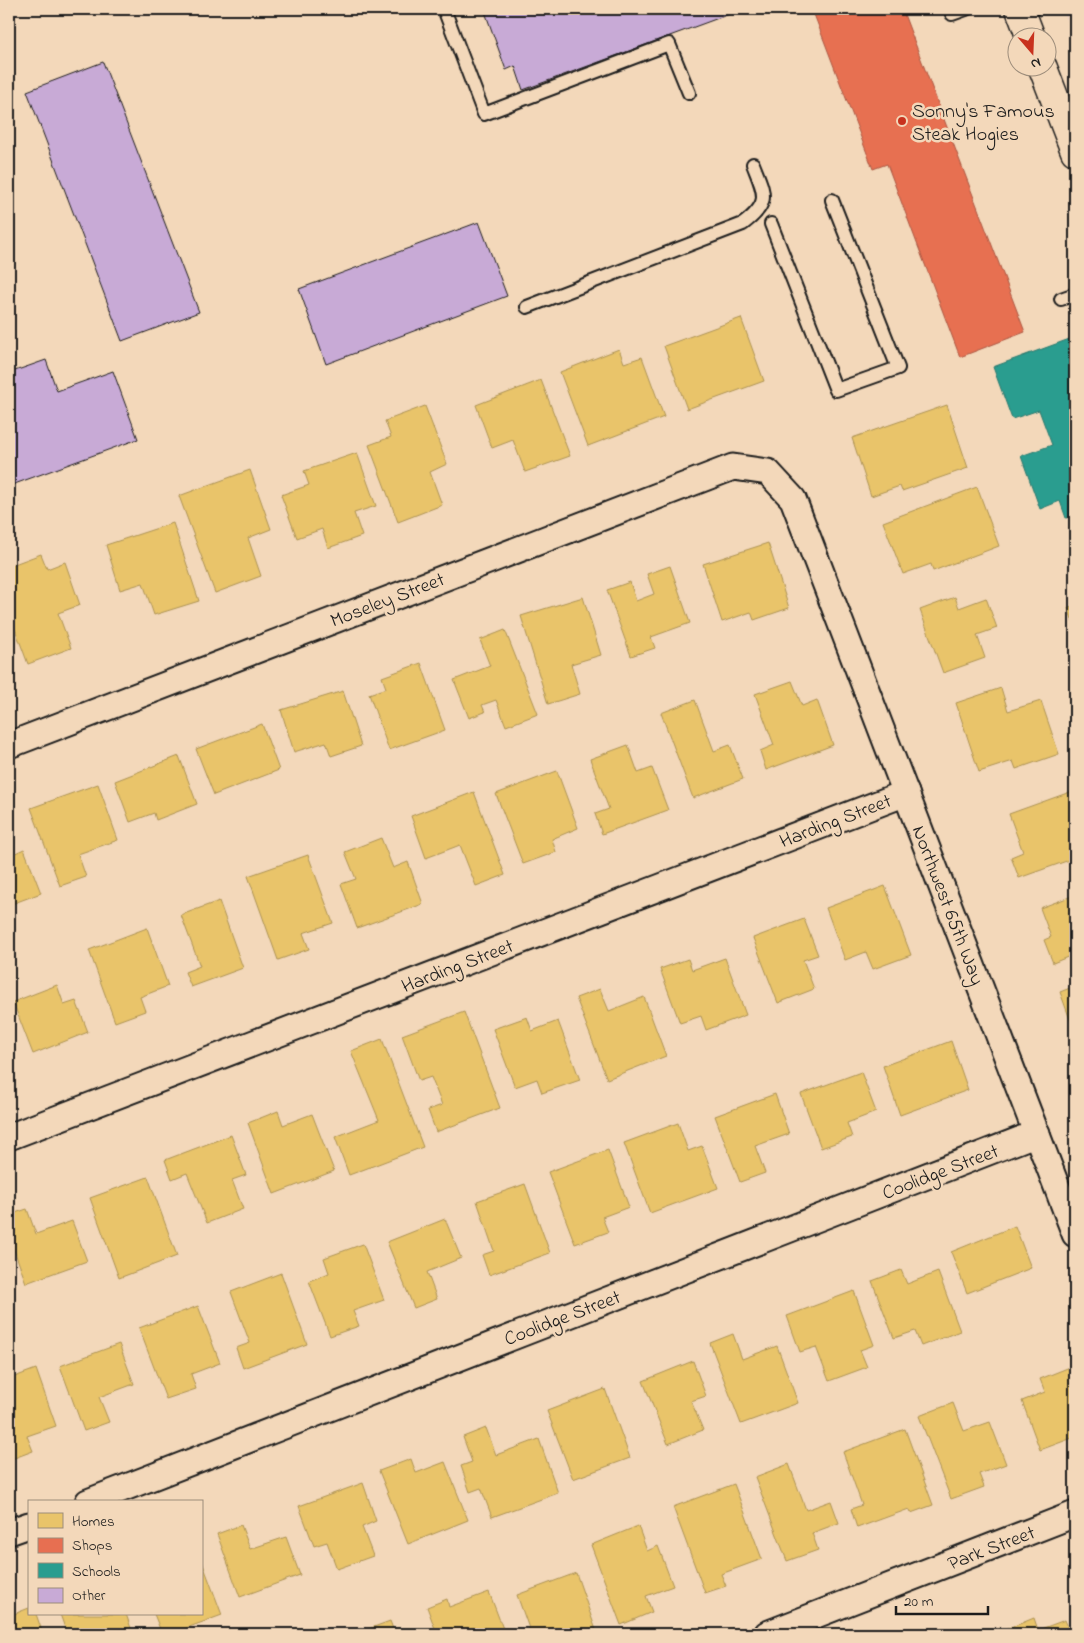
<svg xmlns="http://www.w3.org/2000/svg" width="1084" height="1643" viewBox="0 0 1084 1643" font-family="'Indie Flower',sans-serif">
	<rect width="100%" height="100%" fill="#f3d8ba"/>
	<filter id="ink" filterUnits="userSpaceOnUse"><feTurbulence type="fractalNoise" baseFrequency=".02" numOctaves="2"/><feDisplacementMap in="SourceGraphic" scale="10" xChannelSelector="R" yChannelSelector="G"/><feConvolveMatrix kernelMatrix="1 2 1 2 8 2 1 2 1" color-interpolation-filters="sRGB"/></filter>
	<g filter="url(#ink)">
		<polygon fill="#e6cac2" points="1063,9 1075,9 1075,40"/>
		<g fill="#e9c46a" stroke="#ac9253">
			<polygon points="741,318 764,381 687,409 664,346"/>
			<polygon points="619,349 624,363 642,357 664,417 588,446 560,372"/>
			<polygon points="541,380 570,456 525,472 513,440 492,448 476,405"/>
			<polygon points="947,405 968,468 902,491 900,486 871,496 852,438"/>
			<polygon points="425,406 447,464 430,472 442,505 398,522 369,445 391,437 385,421"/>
			<polygon points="357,453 376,506 354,513 362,536 328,548 322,529 297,538 281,495 309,485 304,471"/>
			<polygon points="250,470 271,529 248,538 261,576 215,593 179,496"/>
			<polygon points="977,487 999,546 933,571 931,564 903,574 883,522"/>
			<polygon points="173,523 199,601 154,615 143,583 120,590 106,545"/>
			<polygon points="768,543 789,608 754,620 751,612 722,622 703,564"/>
			<polygon points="41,554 47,569 65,562 80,605 58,613 71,648 28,664 9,613 9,566"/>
			<polygon points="670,566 690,623 651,637 655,648 631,656 607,590 630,582 636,601 654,594 647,574"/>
			<polygon points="583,597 601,655 571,664 580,694 548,704 521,616"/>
			<polygon points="955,597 959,608 986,598 997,628 977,635 985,658 943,673 920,610"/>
			<polygon points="1075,605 1075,627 1068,608"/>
			<polygon points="505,630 538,714 506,726 496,700 482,705 485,712 469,718 454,680 490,666 480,640"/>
			<polygon points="1075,649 1075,665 1071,651"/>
			<polygon points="421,663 445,730 389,750 369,694 386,688 382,677"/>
			<polygon points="792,681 802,706 817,700 833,745 766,770 760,751 774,745 755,694"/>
			<polygon points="1001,688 1008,711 1041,701 1059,754 1016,769 1013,761 979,772 956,703"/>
			<polygon points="343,691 361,746 331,756 326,742 294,752 281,710"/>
			<polygon points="695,700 714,751 730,745 743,779 693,798 661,713"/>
			<polygon points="262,724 279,770 214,795 196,749"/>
			<polygon points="628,745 638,773 652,768 668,810 602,834 595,814 609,809 590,759"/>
			<polygon points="179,756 197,804 156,820 154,813 130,822 115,781"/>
			<polygon points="557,771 578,828 552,839 556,852 523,864 496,794"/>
			<polygon points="98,784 118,840 78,854 86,877 60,886 31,808"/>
			<polygon points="474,792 505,875 476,886 460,845 426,858 411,816"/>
			<polygon points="1070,792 1075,806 1075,858 1019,878 1011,857 1023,852 1009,814"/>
			<polygon points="381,838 393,868 408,862 423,904 357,928 341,884 356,879 345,852"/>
			<polygon points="24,849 41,893 9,905 9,856"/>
			<polygon points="308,855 333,923 303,933 309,949 278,960 248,876"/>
			<polygon points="885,886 911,955 873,969 866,952 845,960 826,908"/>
			<polygon points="1075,895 1075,954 1053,963 1044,940 1051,937 1040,908"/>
			<polygon points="219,901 243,968 191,987 185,972 200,966 181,915"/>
			<polygon points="804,919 818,955 803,960 814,989 778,1003 753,938"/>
			<polygon points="147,928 168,986 140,997 145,1011 115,1022 89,950"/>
			<polygon points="725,958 746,1015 706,1030 701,1016 680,1023 660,969 688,959 692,970"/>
			<polygon points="57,985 64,1005 76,1001 88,1032 33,1054 13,1002"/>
			<polygon points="1075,986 1075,1033 1060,992"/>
			<polygon points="600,989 609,1011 644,997 666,1056 607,1079 576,998"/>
			<polygon points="464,1012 500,1108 436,1132 428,1110 442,1105 431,1077 419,1081 402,1035"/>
			<polygon points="527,1017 532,1031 558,1021 580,1080 542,1093 537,1079 515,1087 493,1029"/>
			<polygon points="382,1039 423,1147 349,1175 335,1137 379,1120 351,1051"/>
			<polygon points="951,1041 968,1090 900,1115 883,1066"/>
			<polygon points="861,1072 876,1112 847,1123 852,1137 821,1148 801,1094"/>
			<polygon points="775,1094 789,1134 755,1146 765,1173 740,1182 715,1116"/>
			<polygon points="278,1111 283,1125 312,1114 334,1171 274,1194 248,1123"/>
			<polygon points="678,1123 688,1151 702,1146 718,1188 650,1213 624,1143"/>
			<polygon points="231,1135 246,1175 232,1180 243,1209 207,1223 187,1173 172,1179 165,1160"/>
			<polygon points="608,1150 629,1207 602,1217 608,1232 575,1244 548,1172"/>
			<polygon points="148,1177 177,1256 119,1278 90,1198"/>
			<polygon points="525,1184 550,1253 489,1275 482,1255 494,1251 477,1201"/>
			<polygon points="27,1209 36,1234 72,1221 87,1261 26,1283 9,1236 9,1215"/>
			<polygon points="445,1219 461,1258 427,1272 437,1299 414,1308 387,1242"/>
			<polygon points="1015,1226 1031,1268 967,1293 951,1252"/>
			<polygon points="363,1244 384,1300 353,1311 359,1326 330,1336 309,1281 329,1273 324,1258"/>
			<polygon points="901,1270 907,1284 938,1272 960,1331 921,1346 915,1331 894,1338 872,1281"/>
			<polygon points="281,1273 307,1344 243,1368 236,1348 250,1343 231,1292"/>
			<polygon points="854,1291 874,1345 860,1350 867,1367 829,1381 816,1347 800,1352 787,1316"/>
			<polygon points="198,1306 220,1363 191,1374 196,1389 166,1399 139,1328"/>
			<polygon points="733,1334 742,1359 777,1346 798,1403 741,1424 710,1343"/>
			<polygon points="119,1344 134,1384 99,1397 109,1422 84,1431 60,1366"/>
			<polygon points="693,1361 706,1396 691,1401 703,1430 668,1444 643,1381"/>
			<polygon points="1075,1365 1075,1437 1040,1450 1022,1401 1045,1392 1040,1379"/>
			<polygon points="36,1369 56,1426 27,1436 33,1451 9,1460 9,1379"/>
			<polygon points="605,1389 630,1458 573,1479 547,1411"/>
			<polygon points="953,1403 964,1431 990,1422 1006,1464 979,1474 984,1487 951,1499 919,1416"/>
			<polygon points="486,1428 496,1455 539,1439 558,1493 492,1517 481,1488 470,1492 461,1466 472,1462 463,1437"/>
			<polygon points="905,1429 933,1505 911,1513 909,1509 857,1528 851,1509 862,1505 843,1452"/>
			<polygon points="411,1459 416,1473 445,1462 468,1520 408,1544 379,1471"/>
			<polygon points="789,1464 806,1510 831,1501 839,1523 812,1533 818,1550 787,1561 755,1477"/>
			<polygon points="363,1483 376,1521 362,1527 373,1556 337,1569 327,1542 314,1546 299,1506"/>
			<polygon points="734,1484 762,1559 721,1574 726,1586 705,1593 673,1507"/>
			<polygon points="241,1525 250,1549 286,1537 300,1575 240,1597 217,1534"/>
			<polygon points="638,1526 647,1551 658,1546 673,1586 646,1596 652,1612 621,1625 591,1545"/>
			<polygon points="201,1559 222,1615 170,1634 162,1634 154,1614 201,1614"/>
			<polygon points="576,1573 597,1633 531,1634 517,1595"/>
			<polygon points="489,1592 505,1634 437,1634 427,1607 447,1599 449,1607"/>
			<polygon points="29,1608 29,1614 36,1614 43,1634 9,1634 9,1616"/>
			<polygon points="60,1614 126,1614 133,1634 67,1634"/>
			<polygon points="1034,1618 1038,1630 1065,1620 1071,1634 1003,1634 1002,1631"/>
			<polygon points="390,1621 395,1634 355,1634"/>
		</g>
		<polygon fill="#e76f51" stroke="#aa5641" points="812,9 902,9 1025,332 960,357 887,164 873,169"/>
		<polygon fill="#2a9d8f" stroke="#26766c" points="1075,337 1075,515 1066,518 1060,501 1040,509 1021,456 1052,445 1039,410 1012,419 993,367"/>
		<g fill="#c8aad6" stroke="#1c1c1c">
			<polygon points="484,9 743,9 523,90 515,66 506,70"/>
			<polygon points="103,62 199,312 122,341 27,91"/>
			<polygon points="479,222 507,296 326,364 299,289"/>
			<polygon points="46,360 57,391 113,371 138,439 9,486 9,373"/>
		</g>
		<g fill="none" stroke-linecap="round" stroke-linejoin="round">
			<g stroke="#1c1c1c" stroke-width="16">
				<g id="service">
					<polyline points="444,9 484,114 669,44 689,93"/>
					<polyline points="952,14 966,9"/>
					<polyline points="771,224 836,390 898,368 832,200"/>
					<polyline points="1061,299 1075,294"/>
					<path d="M527,307L743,224C772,202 764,193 753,164"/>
				</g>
			</g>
			<g stroke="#1c1c1c" stroke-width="29">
				<g id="minor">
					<polyline points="9,745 733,467 768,472 793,499 1075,1234"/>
					<polyline points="9,1137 906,793"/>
					<polyline points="88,1502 1037,1133"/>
					<polyline points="9,1532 29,1525"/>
					<polyline points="767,1634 1075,1514"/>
				</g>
			</g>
			<g stroke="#1c1c1c" stroke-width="31">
				<g id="tertiary">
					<polyline points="1020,9 1031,38"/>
					<polyline points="1043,68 1075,151"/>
				</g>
			</g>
			<use href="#service" stroke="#f3d8ba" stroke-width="12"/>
			<use href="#minor" stroke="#f3d8ba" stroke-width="25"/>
			<use href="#tertiary" stroke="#f3d8ba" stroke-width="28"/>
		</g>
	</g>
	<circle fill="#c8321e" stroke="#f3d8ba" stroke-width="2" cx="902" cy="121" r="5"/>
	<g text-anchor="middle" stroke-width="5" stroke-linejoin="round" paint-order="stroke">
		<g font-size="20" fill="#1c1c1c" stroke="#f3d8ba" text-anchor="start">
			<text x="912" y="117">Sonny's Famous<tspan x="912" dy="23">Steak Hogies</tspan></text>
		</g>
		<g font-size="20" fill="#1c1c1c" stroke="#f3d8ba">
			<text transform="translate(387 599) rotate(-21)" y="7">Moseley Street</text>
			<text transform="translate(835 820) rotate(-21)" y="7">Harding Street</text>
			<text transform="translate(949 905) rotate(69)" y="7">Northwest 65th Way</text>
			<text transform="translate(457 965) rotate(-21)" y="7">Harding Street</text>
			<text transform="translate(940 1171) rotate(-21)" y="7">Coolidge Street</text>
			<text transform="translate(562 1317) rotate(-21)" y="7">Coolidge Street</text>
			<text transform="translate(991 1547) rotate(-21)" y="7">Park Street</text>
		</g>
	</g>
	<rect width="1084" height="1643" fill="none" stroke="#f3d8ba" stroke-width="30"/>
	<rect x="15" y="15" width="1054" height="1613" fill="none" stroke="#1c1c1c" stroke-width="2" filter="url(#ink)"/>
	<rect x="28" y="1500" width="175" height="115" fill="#f3d8ba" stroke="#9d8d7b"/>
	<rect x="38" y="1513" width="25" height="15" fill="#e9c46a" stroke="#9d8d7b"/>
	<text x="72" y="1526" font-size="15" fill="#1c1c1c">Homes</text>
	<rect x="38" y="1538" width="25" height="15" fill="#e76f51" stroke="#9d8d7b"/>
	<text x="72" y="1550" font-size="15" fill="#1c1c1c">Shops</text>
	<rect x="38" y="1563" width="25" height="15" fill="#2a9d8f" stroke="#9d8d7b"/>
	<text x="72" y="1576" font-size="15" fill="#1c1c1c">Schools</text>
	<rect x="38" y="1588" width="25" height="15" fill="#c8aad6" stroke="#9d8d7b"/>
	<text x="72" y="1600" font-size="15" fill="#1c1c1c">Other</text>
	<g transform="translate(1032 52) rotate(161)"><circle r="24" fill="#f3d8ba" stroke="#9d8d7b"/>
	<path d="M0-4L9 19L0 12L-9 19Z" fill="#c8321e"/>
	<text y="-8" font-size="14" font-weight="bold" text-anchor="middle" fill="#1c1c1c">N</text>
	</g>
	<path d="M896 1606v8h92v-8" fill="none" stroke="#1c1c1c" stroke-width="2.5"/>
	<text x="904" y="1606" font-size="15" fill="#1c1c1c" stroke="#f3d8ba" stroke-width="4" paint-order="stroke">20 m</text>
</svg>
